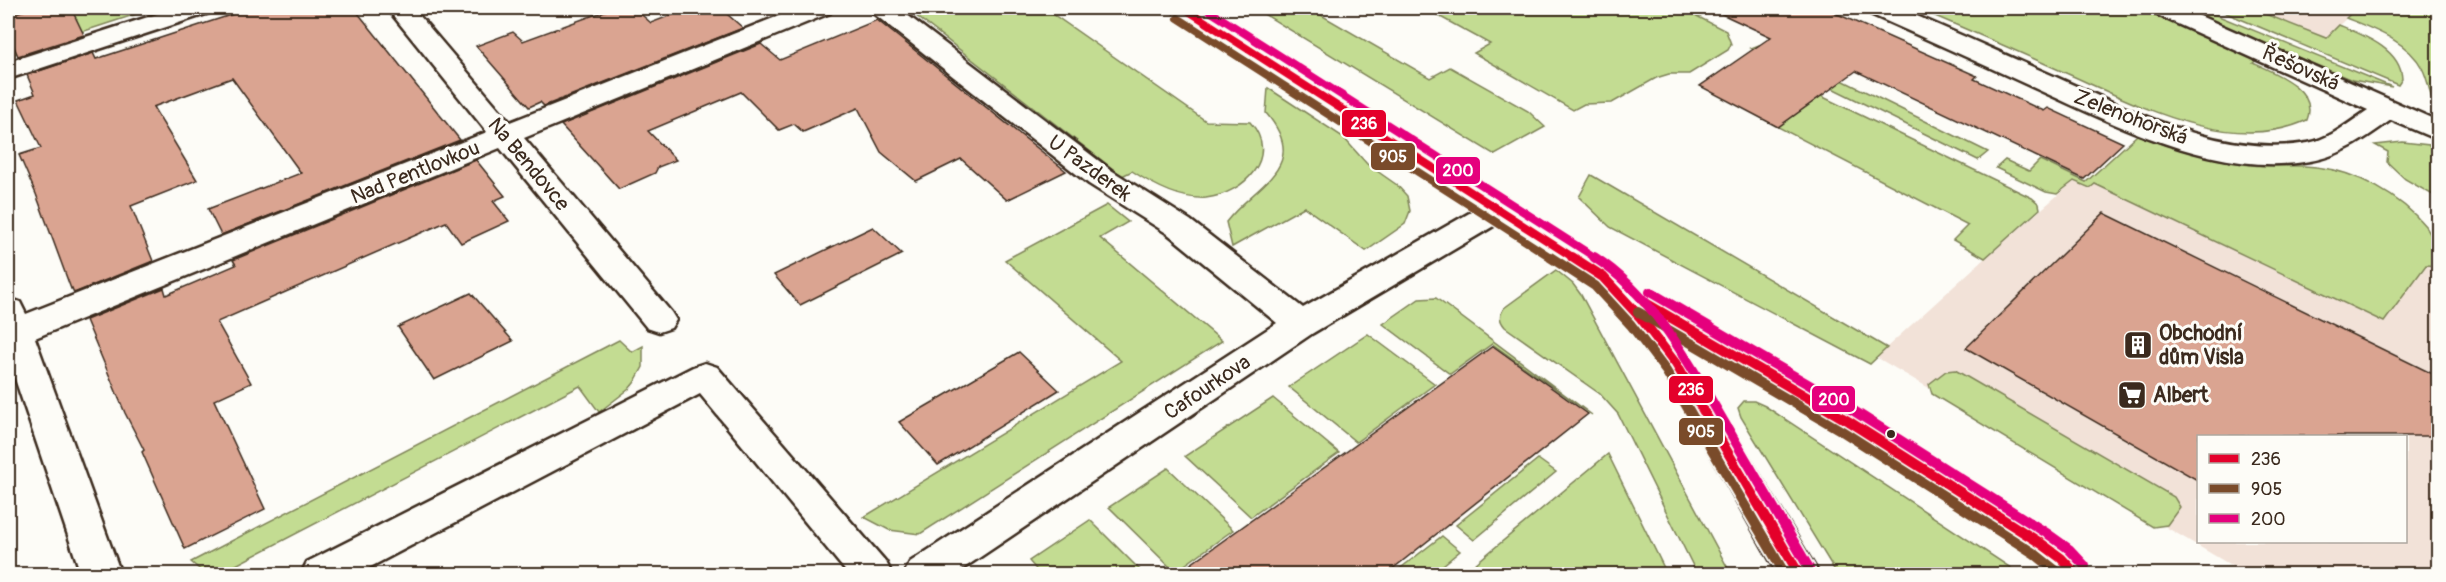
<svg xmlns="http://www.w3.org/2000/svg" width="2446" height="582" viewBox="0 0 2446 582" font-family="Pangolin,sans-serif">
	<rect width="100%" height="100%" fill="#fdfcf7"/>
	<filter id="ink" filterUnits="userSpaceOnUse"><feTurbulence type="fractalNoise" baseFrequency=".0167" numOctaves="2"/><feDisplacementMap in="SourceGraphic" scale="12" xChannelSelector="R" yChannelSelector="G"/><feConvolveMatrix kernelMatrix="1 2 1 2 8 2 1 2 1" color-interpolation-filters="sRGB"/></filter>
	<g filter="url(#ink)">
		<g fill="#f2e2d8" fill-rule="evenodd">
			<polygon points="2250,8 2357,8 2326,38"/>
			<path d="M2074,181L2090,188L2094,184L2438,267V574H2246L1876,357L1985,258ZM2198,436H2406V542H2198Z"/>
		</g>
		<g fill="#c3dc92" stroke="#7f8358" stroke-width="1.5">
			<polygon points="8,8 155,8 8,56"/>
			<path d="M906,8H1044L1206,121L1250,122C1281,156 1244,194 1206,198C1180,200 1153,185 1132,171L1122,176Z"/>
			<polygon points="1254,8 1309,8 1430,78 1450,67 1528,111 1545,127 1495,155"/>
			<polygon points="1424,8 1681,8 1726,31 1731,44 1728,50 1689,74 1669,74 1656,78 1612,103 1584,104 1573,110 1474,53 1490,44"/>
			<path d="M1916,8H2140L2259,58L2253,63C2275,73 2319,90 2307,120C2229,157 2131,101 2059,70C2012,49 1964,28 1916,8Z"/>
			<polygon points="2181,8 2199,8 2392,87 2352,80"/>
			<path d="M2214,8H2250L2326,38L2339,25C2363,35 2401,49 2402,79L2398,85Z"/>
			<path d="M2357,8H2438V102L2432,99C2429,89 2427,77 2422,68C2408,41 2373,29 2346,18Z"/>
			<polygon points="1759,45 1773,46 1988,152 1978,160 1751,48"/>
			<path d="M1268,88L1343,137L1367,164L1397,185L1407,196L1410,211L1405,224L1366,251L1304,207L1232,247L1226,222C1255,184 1312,167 1266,113Z"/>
			<polygon points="1821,96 2032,198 2039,204 2040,209 1985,258 1953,240 1968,225 1778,127"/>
			<path d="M2137,135C2171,148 2206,158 2243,164C2267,168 2292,164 2316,167C2356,171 2401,196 2426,227C2435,239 2437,252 2437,266L2426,265L2384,322L2095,184L2090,188L2074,181L2057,194L2046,192L1996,168L2005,160L2029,171L2040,160L2086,182Z"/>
			<polygon points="2403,142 2438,146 2438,198 2405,179 2387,162 2388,152 2375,145"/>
			<polygon points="1591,175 1887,348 1870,364 1610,227 1579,197"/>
			<polygon points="1107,205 1128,222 1100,238 1222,341 920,534 889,530 864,517 1121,361 1005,260"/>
			<path d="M1556,270L1573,284L1581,295L1731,574H1697L1618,414L1600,394L1505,327C1499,320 1499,316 1504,308Z"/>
			<polygon points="1436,298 1592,415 1492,344 1450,374 1383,324 1419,299"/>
			<polygon points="1368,334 1435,384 1356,442 1289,387"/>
			<polygon points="619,340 632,352 643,346 643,367 634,383 629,389 599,412 580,386 232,567 236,574 205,574 191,562"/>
			<polygon points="1955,370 2174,497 2180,507 2167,525 2153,527 1932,394 1929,384 1946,371"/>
			<polygon points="1273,398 1339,453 1251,517 1185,456"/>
			<polygon points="1744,401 1754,401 1765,406 2020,574 1837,574 1741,417 1738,408"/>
			<polygon points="1608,454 1667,574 1463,574"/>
			<polygon points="1538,459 1556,472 1474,540 1456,525"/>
			<polygon points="1168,468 1233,530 1175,572 1109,507"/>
			<polygon points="1090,520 1144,574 1040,574 1029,561"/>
			<polygon points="1442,536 1460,551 1432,574 1393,574"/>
		</g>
		<g fill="#daa491" stroke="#3b2a1e" stroke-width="1.5">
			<polygon points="33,8 71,8 84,35 18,56 8,33 8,15"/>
			<polygon points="252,8 354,8 460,140 221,235 208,209 301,173 232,78 153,107 197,180 131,206 153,261 74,293 72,288 71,289 36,194 19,155 41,148 18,100 35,94 27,75 93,53 96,59"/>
			<polygon points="613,8 634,8 651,23 690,8 720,8 743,28 544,106 540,102 529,107 476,46 513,32 523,41"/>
			<polygon points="1709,8 1824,8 1977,76 1974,79 2044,111 2048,108 2123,143 2084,179 1856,71 1778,127 1700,86 1771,37"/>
			<polygon points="877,20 1066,171 1007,200 961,159 916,181 881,152 858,108 803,132 794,124 779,130 741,92 648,131 676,160 658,167 655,173 619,189 561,125 761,44 780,60"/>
			<polygon points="476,160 505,196 493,201 509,221 461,243 446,222 217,322 251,383 214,400 265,509 185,549 142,452 144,450 125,413 86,320 164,288 166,295 236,265 233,260"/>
			<polygon points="2104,213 2439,377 2439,436 2199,436 2199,481 1966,348"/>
			<polygon points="873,227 902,254 800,305 774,275"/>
			<polygon points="471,293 513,341 434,380 398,327"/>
			<polygon points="1493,346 1588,414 1386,574 1177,574"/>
			<polygon points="1019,352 1059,390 938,465 899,422"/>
		</g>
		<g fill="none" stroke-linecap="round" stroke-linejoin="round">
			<g stroke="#3b2a1e" stroke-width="5">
				<g id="street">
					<polygon points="176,8 213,8 209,13 8,79 8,62"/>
					<polygon points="387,8 413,8 510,122 799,8 834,8 830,13 524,138 671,312 676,320 671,328 659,332 647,328 500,148 35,338 121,574 81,574 8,358 8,298 20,302 26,314 487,132"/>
					<polygon points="869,8 898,8 1111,170 1190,220 1303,308 1487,203 1498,200 1509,203 1615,269 1652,309 1688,355 1819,574 1778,574 1664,373 1628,325 1591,285 1497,224 1313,333 955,574 904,574 910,562 1277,323 1168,234 1089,184 873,13"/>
					<path d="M1864,8H1898C1951,30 2003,54 2056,77C2133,111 2221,158 2308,143C2330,139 2350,122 2368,110L2153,13L2149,8H2182L2438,121V140L2391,120C2366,138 2341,156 2310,161C2217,178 2112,123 2030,86C1976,61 1922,37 1868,13Z"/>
					<polygon points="705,363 717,367 886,562 892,574 848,574 700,394 357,574 301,574 307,562 693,367"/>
				</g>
			</g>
			<g stroke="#3b2a1e" stroke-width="5">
				<polygon id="secondary" points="1171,8 1201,8 1509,203 1513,210 1509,217 1498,220 1487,217 1175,13"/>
			</g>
			<use href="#street" fill="#fdfcf7" fill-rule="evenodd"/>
			<use href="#secondary" fill="#fdfcf7" fill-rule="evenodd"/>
			<g stroke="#fdfcf7" stroke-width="11">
				<polyline id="bus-1-far1" points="1184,8 1574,258"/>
			</g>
			<g stroke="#fdfcf7" stroke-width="14">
				<g id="bus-1">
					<polyline points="1572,257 1603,277 1640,317 1676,364 1799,574"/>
					<polyline points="1644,302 1848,421 2042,544 2061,558 2076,574"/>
				</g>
			</g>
			<g stroke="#fdfcf7" stroke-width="11">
				<polyline id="bus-2-far1" points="1178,18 1552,258"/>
			</g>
			<g stroke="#fdfcf7" stroke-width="14">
				<g id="bus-2">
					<polyline points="1550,257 1595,286 1631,325 1666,371 1785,574"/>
					<polyline points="1638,312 1842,431 2035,554 2060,574"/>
				</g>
			</g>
			<g stroke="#fdfcf7" stroke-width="11">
				<polyline id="bus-3-far1" points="1205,8 1596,258"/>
			</g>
			<g stroke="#fdfcf7" stroke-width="14">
				<g id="bus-3">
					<path d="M1594,257C1655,296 1692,368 1728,429C1755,475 1782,522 1809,568"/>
					<polyline points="1650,292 1854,411 2048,534 2069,549 2085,566"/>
				</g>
			</g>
			<use href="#bus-1-far1" stroke="#e4002b" stroke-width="8"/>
			<use href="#bus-1" stroke="#e4002b" stroke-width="10"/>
			<use href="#bus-2-far1" stroke="#7a4b2a" stroke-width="8"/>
			<use href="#bus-2" stroke="#7a4b2a" stroke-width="10"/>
			<use href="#bus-3-far1" stroke="#e5007d" stroke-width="8"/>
			<use href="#bus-3" stroke="#e5007d" stroke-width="10"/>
		</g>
	</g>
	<defs>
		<g id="building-square" transform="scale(1.5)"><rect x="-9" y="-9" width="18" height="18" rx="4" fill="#3b2a1e" stroke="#fdfcf7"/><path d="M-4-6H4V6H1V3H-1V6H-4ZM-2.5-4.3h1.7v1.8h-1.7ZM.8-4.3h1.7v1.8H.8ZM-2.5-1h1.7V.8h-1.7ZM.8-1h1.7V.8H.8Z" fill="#fff"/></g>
		<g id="supermarket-square" transform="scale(1.5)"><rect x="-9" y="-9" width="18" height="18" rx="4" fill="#3b2a1e" stroke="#fdfcf7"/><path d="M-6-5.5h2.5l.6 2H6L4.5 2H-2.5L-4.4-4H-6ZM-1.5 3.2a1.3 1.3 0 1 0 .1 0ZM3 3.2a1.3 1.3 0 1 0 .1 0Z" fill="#fff"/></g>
	</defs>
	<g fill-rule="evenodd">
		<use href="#building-square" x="2138" y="345"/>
		<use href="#supermarket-square" x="2132" y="395"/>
	</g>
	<circle fill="#3b2a1e" stroke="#fdfcf7" stroke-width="2" cx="1891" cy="434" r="5"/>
	<g text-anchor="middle" stroke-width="6" stroke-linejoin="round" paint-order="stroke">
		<g font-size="21" fill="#3b2a1e" stroke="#fdfcf7">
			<text transform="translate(2301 68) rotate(24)" y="7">Řešovská</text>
			<text transform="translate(2131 117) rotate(21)" y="7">Zelenohorská</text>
			<text transform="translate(529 164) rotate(50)" y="7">Na Bendovce</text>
			<text transform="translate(1090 168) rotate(36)" y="7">U Pazderek</text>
			<text transform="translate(415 172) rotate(-22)" y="7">Nad Pentlovkou</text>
			<text transform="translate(1207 387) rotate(-34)" y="7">Cafourkova</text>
		</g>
		<g font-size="21" font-weight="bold" fill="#3b2a1e" stroke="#fdfcf7" text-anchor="start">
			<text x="2159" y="340">Obchodní<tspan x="2159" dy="24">dům Visla</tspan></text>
			<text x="2153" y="402">Albert</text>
		</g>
	</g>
	<g stroke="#fdfcf7" stroke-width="2">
		<rect x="1341" y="109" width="46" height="29" rx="6" fill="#e4002b"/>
		<rect x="1370" y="142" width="46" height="29" rx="6" fill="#7a4b2a"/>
		<rect x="1435" y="156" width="46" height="29" rx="6" fill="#e5007d"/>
		<rect x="1668" y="375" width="46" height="29" rx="6" fill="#e4002b"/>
		<rect x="1811" y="385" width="45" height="28" rx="6" fill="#e5007d"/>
		<rect x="1678" y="417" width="46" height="29" rx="6" fill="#7a4b2a"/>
	</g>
	<g font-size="16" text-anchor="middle" font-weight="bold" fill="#fff">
		<text x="1364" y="129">236</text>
		<text x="1393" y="162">905</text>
		<text x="1458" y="176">200</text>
		<text x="1691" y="395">236</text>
		<text x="1834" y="405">200</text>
		<text x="1701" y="437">905</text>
	</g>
	<rect width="2446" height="582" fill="none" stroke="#fdfcf7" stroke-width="30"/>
	<rect x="15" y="15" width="2416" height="552" fill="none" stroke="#3b2a1e" stroke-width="2" filter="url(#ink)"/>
	<rect x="2197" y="435" width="210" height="108" fill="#fdfcf7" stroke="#afa8a0" stroke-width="1.5"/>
	<rect x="2209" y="454" width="30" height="9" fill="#e4002b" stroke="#afa8a0" stroke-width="1.5"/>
	<text x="2251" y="465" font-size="18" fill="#3b2a1e">236</text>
	<rect x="2209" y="484" width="30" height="9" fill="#7a4b2a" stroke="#afa8a0" stroke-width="1.5"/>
	<text x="2251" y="495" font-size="18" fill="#3b2a1e">905</text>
	<rect x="2209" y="514" width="30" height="9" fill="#e5007d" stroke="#afa8a0" stroke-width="1.5"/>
	<text x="2251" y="525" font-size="18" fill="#3b2a1e">200</text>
</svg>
